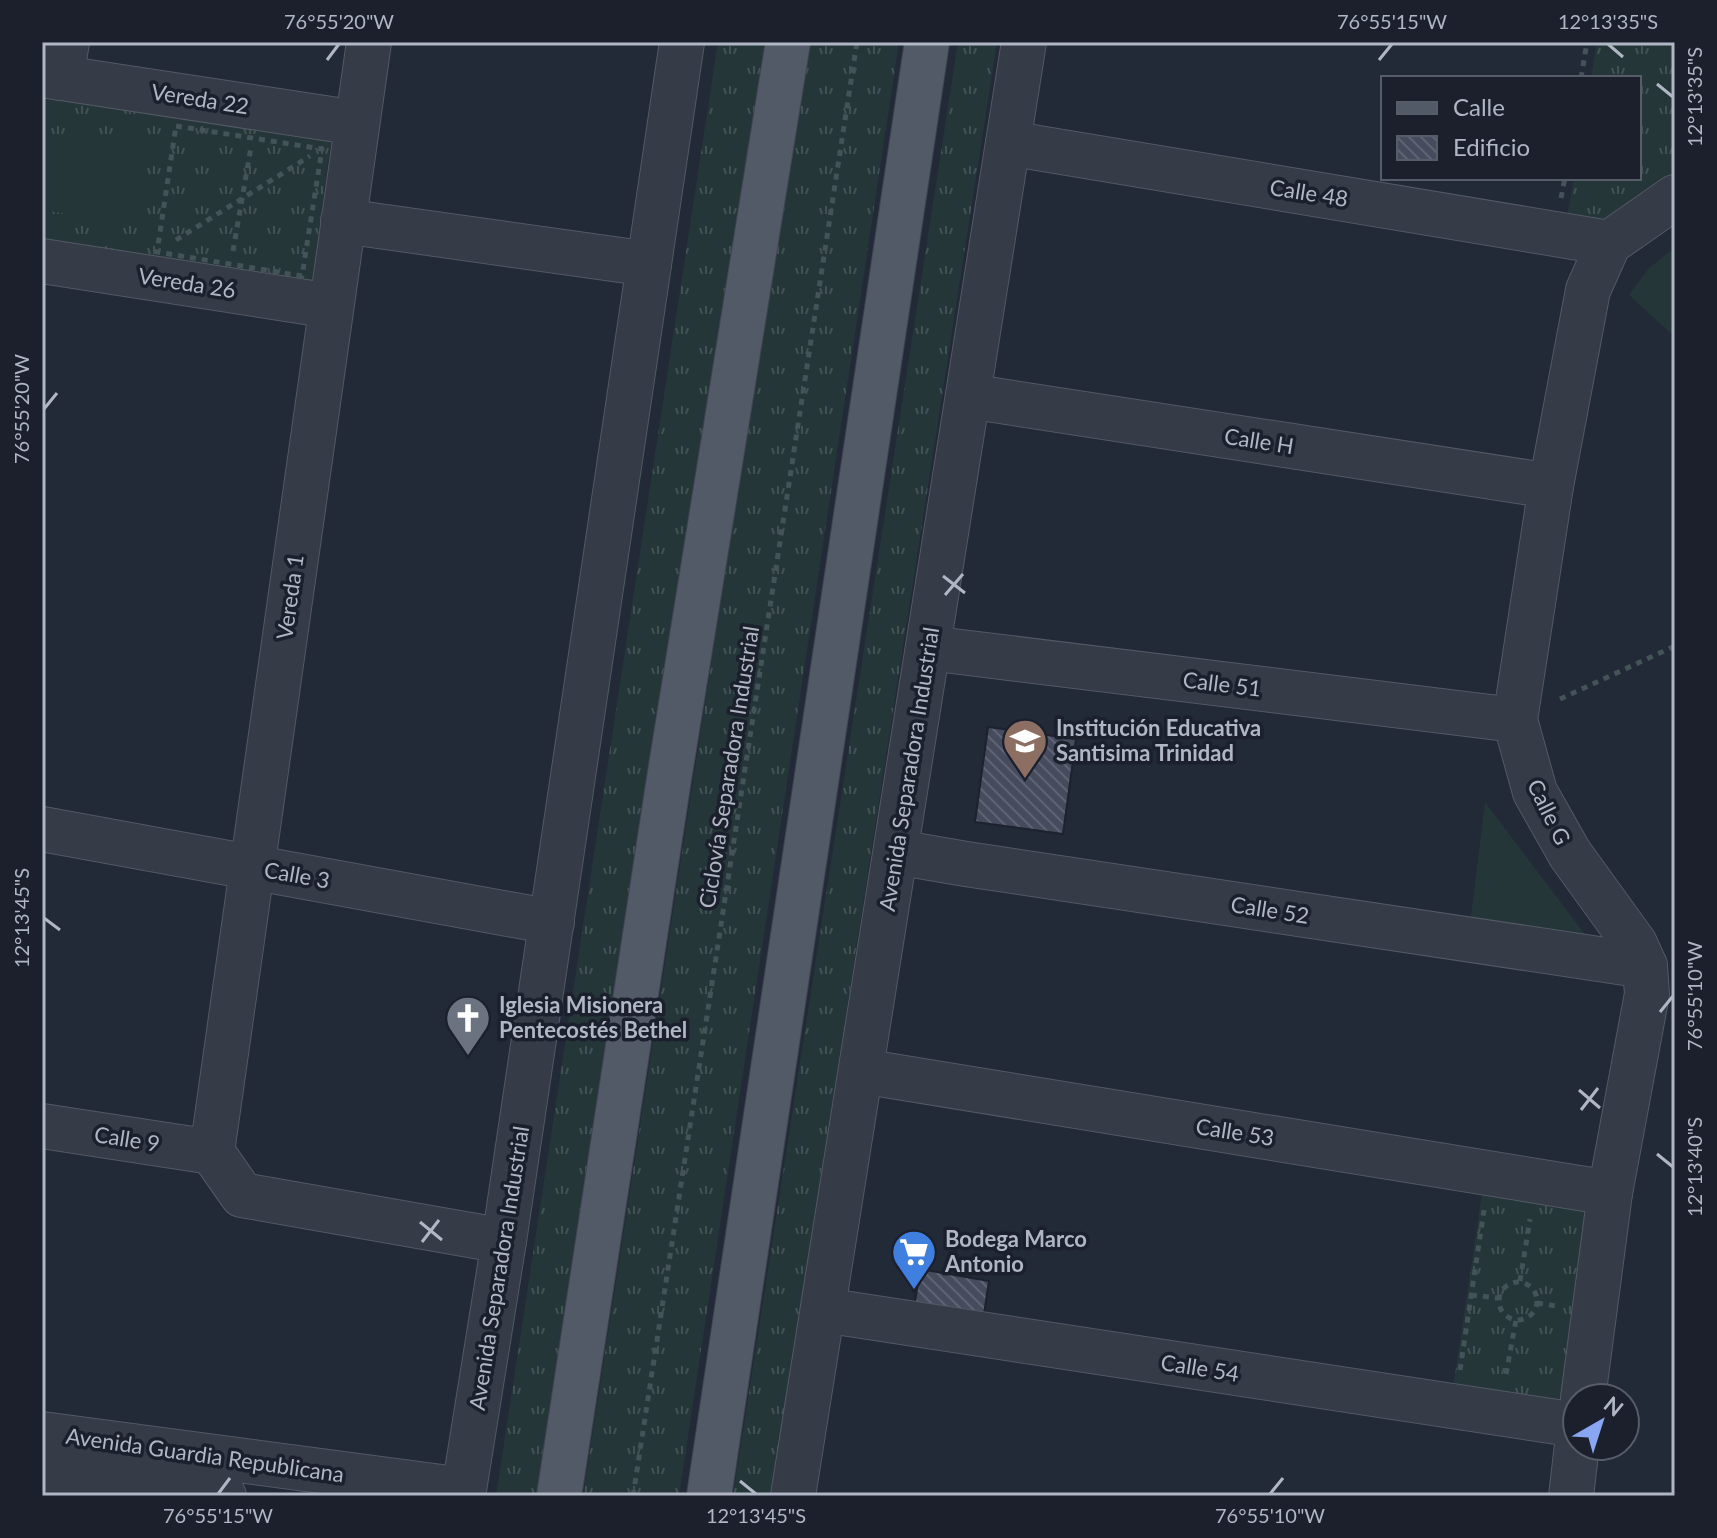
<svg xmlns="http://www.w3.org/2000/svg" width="1717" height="1538" viewBox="0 0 1717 1538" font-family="Lato,sans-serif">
	<defs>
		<pattern id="grass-tufts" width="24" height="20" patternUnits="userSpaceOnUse" patternTransform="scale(2)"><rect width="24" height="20" fill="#253639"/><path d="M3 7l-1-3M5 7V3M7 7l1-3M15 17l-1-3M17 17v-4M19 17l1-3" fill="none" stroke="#425154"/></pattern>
		<pattern id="building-back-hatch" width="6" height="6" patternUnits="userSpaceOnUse" patternTransform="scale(2)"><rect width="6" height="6" fill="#464c5d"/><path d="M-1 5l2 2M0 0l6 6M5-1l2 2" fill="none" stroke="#5e6473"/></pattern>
	</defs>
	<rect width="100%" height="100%" fill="#222937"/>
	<g fill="url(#grass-tufts)">
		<polygon points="718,42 766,42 544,1496 496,1496"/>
		<polygon points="807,42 899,42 679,1496 583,1496"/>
		<polygon points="958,42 997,42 771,1496 733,1496"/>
		<polygon points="1597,42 1675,42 1675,184 1608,227 1566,223 1574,178 1639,178 1639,78 1591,78"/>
		<polygon points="42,92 332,133 312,282 42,245"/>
		<polygon points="1482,1194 1592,1211 1561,1413 1452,1395"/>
	</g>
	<g fill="#253639">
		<polygon points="42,133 144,148 133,224 42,210"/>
		<polygon points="1675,247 1675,337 1629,295 1649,268"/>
		<polygon points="1485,802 1593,945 1470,924"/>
	</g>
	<g fill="url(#building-back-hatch)" stroke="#1d222e" stroke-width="2">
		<polygon points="988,727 1076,739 1063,834 975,822"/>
		<polygon points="920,1269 989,1281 984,1314 915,1302"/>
	</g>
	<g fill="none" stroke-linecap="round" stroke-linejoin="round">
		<g stroke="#535965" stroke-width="46">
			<g id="minor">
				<polyline points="42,75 357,123"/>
				<polyline points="61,78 67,42"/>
				<polyline points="1008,143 1609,243"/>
				<polyline points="343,221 649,264"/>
				<polyline points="42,261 331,306"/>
				<polyline points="968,396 1551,486"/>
				<polyline points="928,648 1515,720"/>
				<polyline points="42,829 552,922"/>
				<polyline points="896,852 966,864 1645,966"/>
				<polyline points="861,1071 1610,1193"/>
				<polyline points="42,1126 212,1152"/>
				<polyline points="212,1152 369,42"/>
				<polyline points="212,1152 242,1195 504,1241"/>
				<polyline points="823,1310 1577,1425"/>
				<polyline points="1583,1398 1610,1193 1647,994 1645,966 1635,944 1570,854 1535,792 1515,720 1551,486 1588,290 1609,243 1675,197"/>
				<polyline points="42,1434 464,1490"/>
				<polyline points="42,1472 224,1496"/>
				<polyline points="463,1496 504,1241 682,42"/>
				<polyline points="793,1496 1024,42"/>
				<polyline points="1571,1496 1577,1445"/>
			</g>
		</g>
		<g stroke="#3f4451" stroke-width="46">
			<g id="major">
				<polyline points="559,1496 669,779 788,42"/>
				<polyline points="709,1496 927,42"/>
			</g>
		</g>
		<g stroke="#435357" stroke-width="5" stroke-dasharray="6 6" stroke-linecap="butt">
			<polyline points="1581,78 1587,42"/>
			<polygon points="176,126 322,149 302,276 157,252"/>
			<polyline points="1561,198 1565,178"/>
			<polyline points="176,240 310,156"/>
			<polyline points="233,251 251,147"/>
			<polyline points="1560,699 1675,646"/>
			<polyline points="1520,1281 1530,1219"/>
			<circle cx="1518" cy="1301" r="19"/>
			<polyline points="1471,1295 1498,1298"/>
			<polyline points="1537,1303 1556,1306"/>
			<polyline points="1460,1370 1484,1210"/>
			<polyline points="1506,1374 1516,1320"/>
			<polyline points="633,1496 857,42"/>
		</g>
		<use href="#minor" stroke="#353b47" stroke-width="44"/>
		<use href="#major" stroke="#535a67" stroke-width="44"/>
	</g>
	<path fill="none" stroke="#b0b6c4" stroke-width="3" d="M1608,44L1623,57M327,60L339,44M1379,60L1392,44M1657,84L1673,97M44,409L57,393M943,576L965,593M945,595L963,574M44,918L60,930M1660,1012L1673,996M1579,1090L1600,1108M1581,1110L1598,1088M1657,1154L1673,1167M420,1222L442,1240M422,1242L439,1220M740,1481L756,1494M218,1494L230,1478M1270,1494L1283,1478"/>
	<defs>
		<g id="school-pin" transform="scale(2.3)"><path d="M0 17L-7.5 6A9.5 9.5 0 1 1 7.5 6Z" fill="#8d6e63" stroke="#1b202c"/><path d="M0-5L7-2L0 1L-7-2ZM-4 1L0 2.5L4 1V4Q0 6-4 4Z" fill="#fff"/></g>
		<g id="church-pin" transform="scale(2.3)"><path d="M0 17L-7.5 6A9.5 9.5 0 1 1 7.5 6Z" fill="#6b7280" stroke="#1b202c"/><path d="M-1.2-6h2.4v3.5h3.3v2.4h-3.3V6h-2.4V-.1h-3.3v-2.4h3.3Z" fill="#fff"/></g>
		<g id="supermarket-pin" transform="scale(2.3)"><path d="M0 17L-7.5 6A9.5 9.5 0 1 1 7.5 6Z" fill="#3f7fe0" stroke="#1b202c"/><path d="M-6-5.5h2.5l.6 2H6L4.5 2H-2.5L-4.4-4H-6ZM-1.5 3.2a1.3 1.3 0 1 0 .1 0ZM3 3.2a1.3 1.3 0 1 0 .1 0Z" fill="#fff"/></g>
	</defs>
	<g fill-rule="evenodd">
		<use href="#school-pin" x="1025" y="741"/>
		<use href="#church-pin" x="468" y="1018"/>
		<use href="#supermarket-pin" x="914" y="1252"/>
	</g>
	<g text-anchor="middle" stroke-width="7" stroke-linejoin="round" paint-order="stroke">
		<g font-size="22" fill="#b0b6c4" stroke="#1b202c">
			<text transform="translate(200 99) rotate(9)" y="8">Vereda 22</text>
			<text transform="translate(1309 193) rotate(9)" y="8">Calle 48</text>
			<text transform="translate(187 283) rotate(9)" y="8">Vereda 26</text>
			<text transform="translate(1259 441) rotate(9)" y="8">Calle H</text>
			<text transform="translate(290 597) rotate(-82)" y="8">Vereda 1</text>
			<text transform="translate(1222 684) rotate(7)" y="8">Calle 51</text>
			<text transform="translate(729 767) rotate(-81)" y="8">Ciclovía Separadora Industrial</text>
			<text transform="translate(909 769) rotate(-81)" y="8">Avenida Separadora Industrial</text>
			<text transform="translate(1549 812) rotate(64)" y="8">Calle G</text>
			<text transform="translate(297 875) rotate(10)" y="8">Calle 3</text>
			<text transform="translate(1270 910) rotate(9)" y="8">Calle 52</text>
			<text transform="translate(1235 1132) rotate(9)" y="8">Calle 53</text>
			<text transform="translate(127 1139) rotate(9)" y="8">Calle 9</text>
			<text transform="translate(499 1268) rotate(-81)" y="8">Avenida Separadora Industrial</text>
			<text transform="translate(1200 1368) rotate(9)" y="8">Calle 54</text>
			<text transform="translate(205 1455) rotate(8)" y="8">Avenida Guardia Republicana</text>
		</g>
		<g font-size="22" font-weight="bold" fill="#b0b6c4" stroke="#1b202c" text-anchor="start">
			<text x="1056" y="736">Institución Educativa<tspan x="1056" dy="25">Santisima Trinidad</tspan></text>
			<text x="499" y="1013">Iglesia Misionera<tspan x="499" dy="25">Pentecostés Bethel</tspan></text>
			<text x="945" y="1247">Bodega Marco<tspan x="945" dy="25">Antonio</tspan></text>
		</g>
	</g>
	<rect width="1717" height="1538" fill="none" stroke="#1b202c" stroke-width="88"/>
	<rect x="1381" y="76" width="260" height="104" fill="#1b202c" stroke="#575c69" stroke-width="2"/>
	<rect x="1397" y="102" width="40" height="12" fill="#535a67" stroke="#575c69" stroke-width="2"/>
	<text x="1453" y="116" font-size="24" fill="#b0b6c4">Calle</text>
	<rect x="1397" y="136" width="40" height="24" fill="url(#building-back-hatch)" stroke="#575c69" stroke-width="2"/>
	<text x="1453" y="156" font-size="24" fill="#b0b6c4">Edificio</text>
	<g transform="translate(1601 1422) rotate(39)"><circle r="38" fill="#1b202c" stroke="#575c69" stroke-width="2"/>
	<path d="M0-6L14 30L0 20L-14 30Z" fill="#88a6f1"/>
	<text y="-12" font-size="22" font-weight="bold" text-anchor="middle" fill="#b0b6c4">N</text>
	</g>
	<rect x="44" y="44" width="1629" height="1450" fill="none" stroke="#b0b6c4" stroke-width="3"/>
	<g font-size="20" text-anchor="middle" fill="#b0b6c4">
		<text x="339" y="29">76°55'20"W</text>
		<text x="1392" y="29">76°55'15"W</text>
		<text x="1608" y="29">12°13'35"S</text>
		<text transform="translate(1695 97) rotate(-90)" y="7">12°13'35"S</text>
		<text transform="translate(22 409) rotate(-90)" y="7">76°55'20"W</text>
		<text transform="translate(22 918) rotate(-90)" y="7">12°13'45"S</text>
		<text transform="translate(1695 996) rotate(-90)" y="7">76°55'10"W</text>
		<text transform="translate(1695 1167) rotate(-90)" y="7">12°13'40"S</text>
		<text x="218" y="1523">76°55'15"W</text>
		<text x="756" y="1523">12°13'45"S</text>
		<text x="1270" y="1523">76°55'10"W</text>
	</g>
</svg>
